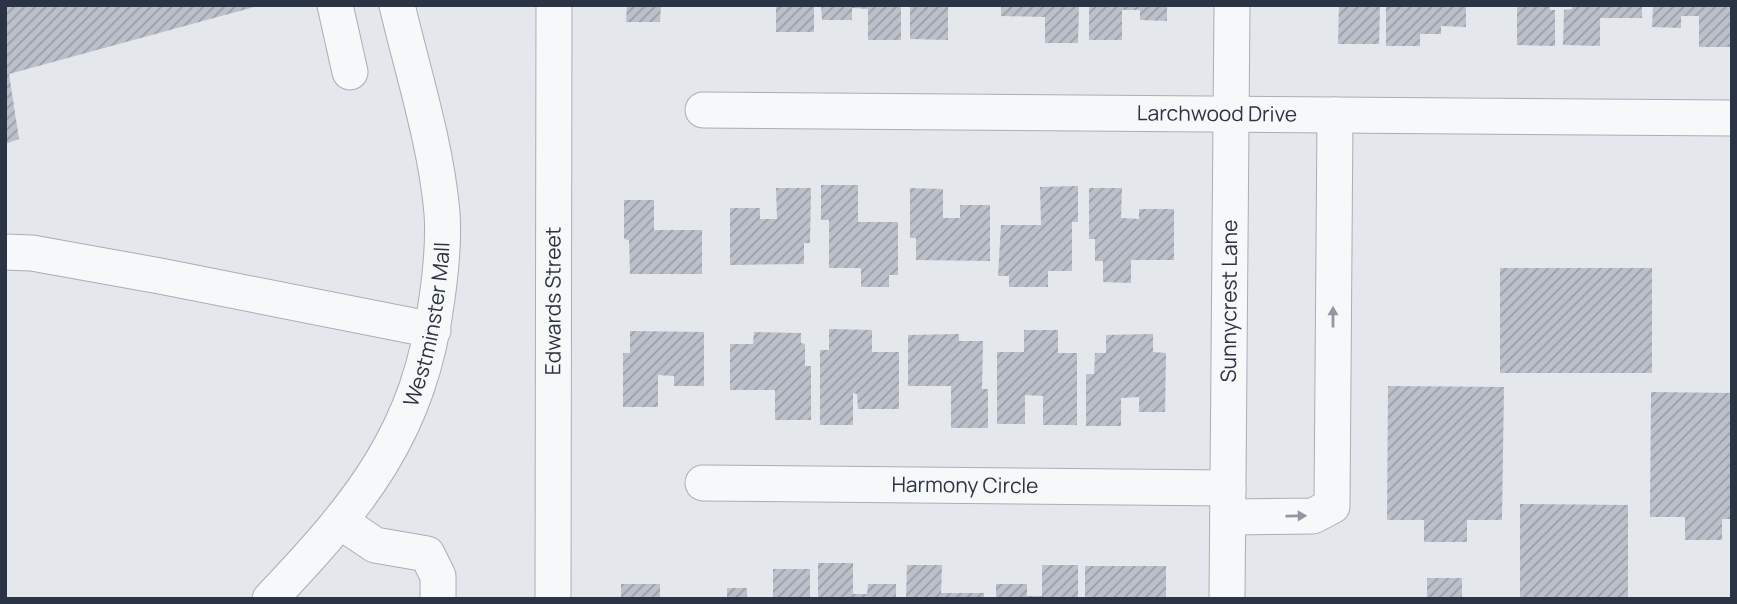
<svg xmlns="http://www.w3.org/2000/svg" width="1737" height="604" viewBox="0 0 1737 604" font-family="Manrope,sans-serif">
	<defs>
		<pattern id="building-hatch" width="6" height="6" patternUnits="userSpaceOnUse" patternTransform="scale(1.75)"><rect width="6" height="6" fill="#bbc0ca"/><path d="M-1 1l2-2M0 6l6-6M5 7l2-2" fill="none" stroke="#989da6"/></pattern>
	</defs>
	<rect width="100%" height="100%" fill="#e4e7ec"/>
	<g fill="url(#building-hatch)">
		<polygon points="5,5 258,5 258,6 9,74 19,139 5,144"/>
		<polygon points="627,5 661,5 660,22 626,22"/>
		<rect x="776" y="5" width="38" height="27"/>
		<polygon points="821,5 901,5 901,40 868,40 868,9 852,8 852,20 822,20"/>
		<polygon points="910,5 948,5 948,40 910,39"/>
		<polygon points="1001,5 1079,5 1078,43 1045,43 1045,17 1001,16"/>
		<polygon points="1089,5 1167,5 1167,21 1140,20 1140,10 1122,10 1122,40 1089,40"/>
		<polygon points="1339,5 1380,6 1379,44 1338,44"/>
		<polygon points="1386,5 1466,5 1466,27 1441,26 1441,34 1420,34 1420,46 1386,46"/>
		<polygon points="1517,5 1550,5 1550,10 1555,10 1555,46 1517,45"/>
		<polygon points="1572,5 1642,5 1642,18 1600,18 1600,46 1563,45 1564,10 1572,9"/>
		<polygon points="1653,5 1731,5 1731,47 1699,47 1699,16 1681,16 1681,28 1652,27"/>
		<polygon points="821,185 858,185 858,222 898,222 898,275 889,275 889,287 861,287 861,268 829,268 829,220 821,220"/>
		<polygon points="1078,186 1078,222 1072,222 1072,271 1048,271 1048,287 1009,287 1009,276 998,276 1001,225 1041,225 1040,187"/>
		<polygon points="776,188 811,188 810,243 804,243 804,264 730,265 730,208 760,208 760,219 777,219"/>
		<polygon points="910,188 943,189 943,218 960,218 960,205 990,205 990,261 916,260 916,238 910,238"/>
		<polygon points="1089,188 1122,188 1121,218 1139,219 1139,209 1174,209 1174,260 1131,260 1131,283 1103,282 1103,261 1095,261 1095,239 1089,239"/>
		<polygon points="624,200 654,200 654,230 702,230 702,274 630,274 629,240 624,239"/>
		<rect x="1500" y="268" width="152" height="105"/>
		<polygon points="829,329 872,330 872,352 899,352 899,409 858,409 857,394 853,393 853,425 820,425 820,350 829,350"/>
		<polygon points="1024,330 1058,330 1058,353 1077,353 1077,425 1043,425 1043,396 1025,395 1025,424 997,424 997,352 1024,352"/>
		<polygon points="630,331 704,332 704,386 674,386 674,376 658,375 658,407 623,407 623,353 630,353"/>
		<polygon points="754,332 801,333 801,343 805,344 805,366 811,366 811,420 775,420 775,390 730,390 730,344 753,344"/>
		<polygon points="959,334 959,341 983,341 982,389 988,389 988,428 951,428 951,386 908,386 908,335"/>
		<polygon points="1153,334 1153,352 1166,353 1165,412 1139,412 1139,397 1121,398 1121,426 1086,426 1086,374 1094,374 1095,353 1106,353 1106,335"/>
		<polygon points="1388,386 1504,387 1502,520 1467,520 1467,542 1424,542 1424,520 1387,520"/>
		<polygon points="1651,392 1732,393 1732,519 1722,519 1722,540 1685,540 1685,517 1650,517"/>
		<polygon points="1520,504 1628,505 1628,599 1520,599"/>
		<polygon points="818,563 853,563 853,594 867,594 868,584 896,584 896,599 818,599"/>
		<polygon points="907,565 942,565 941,593 984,593 984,599 906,599"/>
		<polygon points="1042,565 1078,565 1078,599 996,599 996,584 1027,584 1027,596 1042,596"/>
		<rect x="1085" y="566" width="81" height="33"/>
		<rect x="773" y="569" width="37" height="30"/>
		<rect x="1427" y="578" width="35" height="21"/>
		<rect x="621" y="584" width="39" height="15"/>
		<rect x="727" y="588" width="20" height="11"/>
	</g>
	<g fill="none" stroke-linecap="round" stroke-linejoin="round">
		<g stroke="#a9aeb7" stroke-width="37">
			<g id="minor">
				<polyline points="335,5 350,72"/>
				<path id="s1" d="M703,110L1732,118"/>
				<polyline points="5,252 32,253 160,276 433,330"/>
				<path id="s2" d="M703,483L1228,488"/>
				<polyline points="1228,517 1313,516 1332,506 1335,115"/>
				<polyline points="341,522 375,545 427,554 438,576 438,599"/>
				<path id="s3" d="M270,599C360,504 420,433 437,298C441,270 444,242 442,213C436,144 413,73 397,5"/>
				<path id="s4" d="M553,599L554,5"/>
				<path id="s5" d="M1227,599L1232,5"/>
			</g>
		</g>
		<use href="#minor" stroke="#f7f8fa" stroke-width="35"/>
	</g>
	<defs><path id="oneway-solid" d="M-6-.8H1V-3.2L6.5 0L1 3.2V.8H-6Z" transform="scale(1.75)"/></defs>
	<g fill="#9196a0">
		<use href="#oneway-solid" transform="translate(1333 317) rotate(-90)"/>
		<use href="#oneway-solid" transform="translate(1296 516) rotate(-1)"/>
	</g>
	<g text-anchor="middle" stroke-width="5" stroke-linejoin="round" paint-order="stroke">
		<g font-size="21" fill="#2b3445" stroke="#f4f6f9">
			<text dy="7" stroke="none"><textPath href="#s1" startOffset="514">Larchwood Drive</textPath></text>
			<text dy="7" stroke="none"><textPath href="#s4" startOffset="298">Edwards Street</textPath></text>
			<text dy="7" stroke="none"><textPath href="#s5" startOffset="298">Sunnycrest Lane</textPath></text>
			<text dy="7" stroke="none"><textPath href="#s3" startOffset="324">Westminster Mall</textPath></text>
			<text dy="7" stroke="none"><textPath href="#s2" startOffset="262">Harmony Circle</textPath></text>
		</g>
	</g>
	<rect width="1737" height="604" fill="none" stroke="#2b3445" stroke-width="14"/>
</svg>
